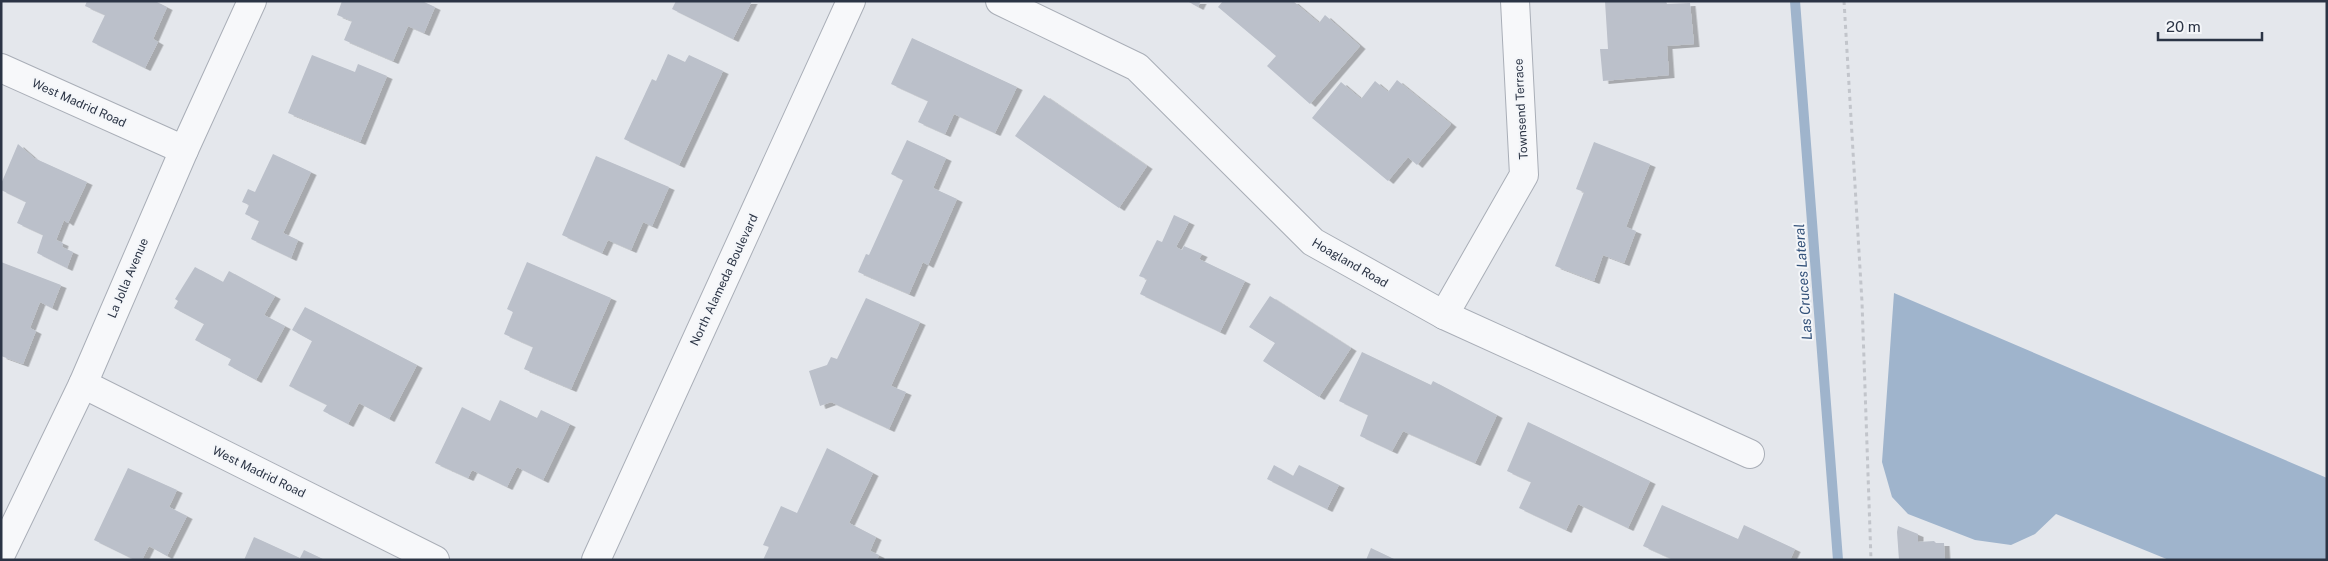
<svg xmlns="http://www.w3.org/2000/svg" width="2328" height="561" viewBox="0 0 2328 561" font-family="'Public Sans',sans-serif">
	<defs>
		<filter id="shadow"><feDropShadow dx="5.5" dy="3" stdDeviation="0" flood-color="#0004"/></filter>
	</defs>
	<rect width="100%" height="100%" fill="#e4e7ec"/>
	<polygon fill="#9fb4cc" points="1894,293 2327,478 2327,560 2169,560 2056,514 2035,534 2011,545 1975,540 1908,514 1892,497 1882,462"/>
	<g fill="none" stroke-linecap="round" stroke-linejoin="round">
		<polyline stroke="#9fb4cc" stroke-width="10" points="1795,1 1838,560"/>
	</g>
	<g fill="#bbc0ca" filter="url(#shadow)">
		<polygon points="87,1 155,1 167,7 153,39 158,42 145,68 92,42 105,15 85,6"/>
		<polygon points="342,1 422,1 435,7 424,33 408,26 393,61 344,40 352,21 337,15"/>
		<polygon points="676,1 752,1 733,39 672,9"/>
		<polygon points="1187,1 1201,1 1198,7"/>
		<polygon points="1223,1 1293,1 1319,23 1325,15 1360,46 1310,104 1267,66 1276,56 1218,7"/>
		<polygon points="1605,1 1666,1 1667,4 1690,3 1694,44 1667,46 1669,75 1603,81 1600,49 1608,49"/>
		<polygon points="912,38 1017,87 995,133 954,114 945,134 918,122 928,101 891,84"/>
		<polygon points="668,54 685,62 689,55 723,71 679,165 624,139 652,79 656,81"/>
		<polygon points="312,55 355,72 358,64 387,76 360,142 288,113"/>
		<polygon points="1397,80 1451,124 1417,165 1408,157 1388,181 1312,118 1341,82 1361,99 1375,81 1388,92"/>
		<polygon points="1044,95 1147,166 1119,208 1015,136"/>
		<polygon points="907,140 946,158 933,188 957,199 928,265 923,262 909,294 858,272 866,254 869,255 903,180 891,174"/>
		<polygon points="1594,142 1650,164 1626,227 1636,231 1624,263 1603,255 1594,281 1555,266 1584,192 1576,189"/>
		<polygon points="18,144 34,158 87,182 68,223 64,220 56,240 63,243 62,247 73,252 67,268 37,253 43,235 17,223 26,202 1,190 1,184"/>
		<polygon points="273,154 311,172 283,233 298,240 291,258 251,239 259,221 245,214 249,205 242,202 248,189 255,192"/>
		<polygon points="596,156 669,187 652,226 643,222 631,250 608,240 602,253 562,235"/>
		<polygon points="1174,215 1189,222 1176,247 1182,250 1184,246 1202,254 1199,259 1245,281 1220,332 1140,294 1147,279 1139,276 1157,240 1162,242"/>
		<polygon points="1,262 61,285 52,308 40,302 30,328 36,331 23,364 1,356"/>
		<polygon points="527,262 611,298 571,389 524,369 533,347 504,334 513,312 507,309"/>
		<polygon points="195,267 223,282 229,271 275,296 264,315 285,326 256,380 228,365 231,359 195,340 204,324 174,308 178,301 175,299"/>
		<polygon points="1270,296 1351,348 1319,397 1263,361 1275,343 1249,327"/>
		<polygon points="866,298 920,322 891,386 906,392 889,429 831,402 820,406 809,371 827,365 831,357 837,359"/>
		<polygon points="305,307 417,365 389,419 359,403 348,424 323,411 327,405 289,386 312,341 292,330"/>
		<polygon points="1362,352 1431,385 1433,381 1497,415 1475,463 1403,431 1392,451 1360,436 1368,415 1339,401"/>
		<polygon points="500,400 537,418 541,410 570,424 543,480 517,467 507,487 472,470 468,478 435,463 462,407 490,421"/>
		<polygon points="1528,422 1650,481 1628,528 1578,504 1566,530 1519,508 1531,482 1507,471"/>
		<polygon points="827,448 873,473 849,523 876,537 870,551 879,555 877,560 763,560 769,547 763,545 781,506 797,513"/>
		<polygon points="1274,465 1293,476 1299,465 1339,485 1327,509 1267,479"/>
		<polygon points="128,468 177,490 169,507 187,516 167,556 149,546 142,560 135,560 94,540"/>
		<polygon points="1662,505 1738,539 1744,525 1795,549 1790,560 1674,560 1643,546"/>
		<polygon points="1898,526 1918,534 1918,542 1934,541 1936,543 1944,543 1945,560 1899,560 1897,532"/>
		<polygon points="254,537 300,558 304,550 325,560 244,560"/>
		<polygon points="1371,548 1396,560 1366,560"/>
	</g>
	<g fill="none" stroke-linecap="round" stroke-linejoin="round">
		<g stroke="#a9aeb7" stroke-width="30">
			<g id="minor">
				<polyline points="1000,1 1137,67 1313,242 1444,315 1750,454"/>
				<polyline points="1,68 184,150"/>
				<polyline points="1444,315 1524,175 1515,1"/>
				<polyline points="83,384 435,560"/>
				<polyline points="1,554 83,384 184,150 252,1"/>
				<polyline points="596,560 851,1"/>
			</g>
		</g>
		<polyline stroke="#c2c5cb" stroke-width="3" stroke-dasharray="4 4" stroke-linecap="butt" points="1844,1 1862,302 1871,560"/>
		<use href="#minor" stroke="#f7f8fa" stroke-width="28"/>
	</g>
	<g text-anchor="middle" stroke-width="4" stroke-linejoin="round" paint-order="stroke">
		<g font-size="12" fill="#2b3445" stroke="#f4f6f9">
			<text transform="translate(79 103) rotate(24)" y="4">West Madrid Road</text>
			<text transform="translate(1521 109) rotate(-93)" y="4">Townsend Terrace</text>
			<text transform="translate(1350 263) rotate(30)" y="4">Hoagland Road</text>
			<text transform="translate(128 278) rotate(-67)" y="4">La Jolla Avenue</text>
			<text transform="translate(724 280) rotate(-65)" y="4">North Alameda Boulevard</text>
			<text transform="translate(259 472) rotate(26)" y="4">West Madrid Road</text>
		</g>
		<g font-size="14" font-style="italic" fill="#34527a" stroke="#f4f6f9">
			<text transform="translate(1803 282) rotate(-94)" y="5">Las Cruces Lateral</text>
		</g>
	</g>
	<rect width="2328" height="561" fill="none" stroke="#2b3445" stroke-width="5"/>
	<path d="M2158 32v8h104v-8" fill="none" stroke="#2b3445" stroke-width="2.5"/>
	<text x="2166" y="32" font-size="15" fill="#2b3445" stroke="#f4f6f9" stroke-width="4" paint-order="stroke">20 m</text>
</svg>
